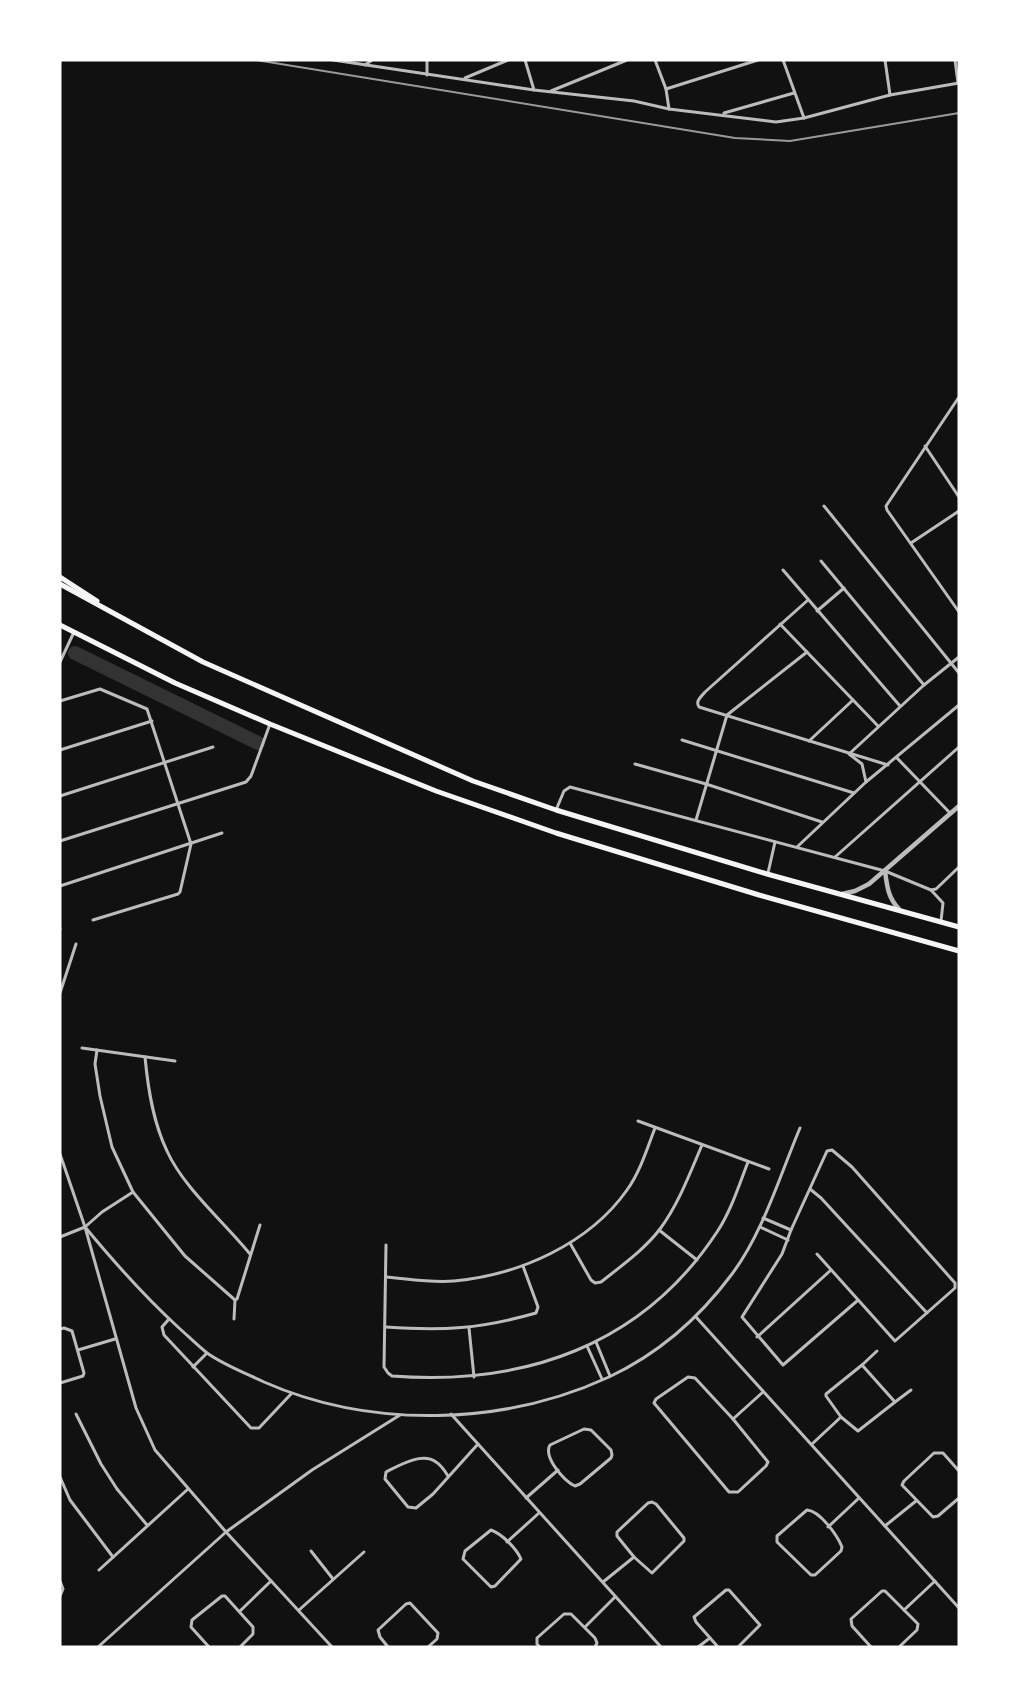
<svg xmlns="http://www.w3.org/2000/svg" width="1019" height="1707" viewBox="0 0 1019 1707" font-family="'Fira Sans',sans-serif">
	<rect width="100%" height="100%" fill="#111"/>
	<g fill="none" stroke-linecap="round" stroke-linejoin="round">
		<polyline stroke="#333" stroke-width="14" points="75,653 258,743"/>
		<g stroke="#bcbcbc" stroke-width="3">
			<polyline points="333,60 534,90 634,101 669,109 776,122 804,118 890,95 959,83"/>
			<polyline points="427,60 427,75"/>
			<polyline points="525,60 534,90"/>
			<polyline points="655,60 666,89 669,109"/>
			<polyline points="783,60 804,118"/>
			<polyline points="885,60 890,95"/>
			<polyline points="955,60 958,83"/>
			<polyline points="365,65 372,60"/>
			<polyline points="465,78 508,60"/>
			<polyline points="666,89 758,60"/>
			<polyline points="551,91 627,60"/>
			<polyline points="724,113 794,93"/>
			<polyline points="959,397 886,506 887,510 959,612"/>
			<polyline points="925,446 959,497"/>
			<polyline points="824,506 959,673"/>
			<polyline points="911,543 959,511"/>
			<polyline points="821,561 924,685"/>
			<polyline points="783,570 900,706"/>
			<path d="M808,600L705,692C701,697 695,701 699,707L888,765"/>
			<polyline points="817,611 844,588"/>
			<polyline points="780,624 878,726"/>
			<polyline points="60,662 74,632"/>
			<polyline points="60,701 100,689 147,709 191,844 180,892 178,894 93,920"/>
			<polyline points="682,740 854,793"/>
			<polyline points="809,741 853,700"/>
			<polyline points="60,750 152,721"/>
			<polyline points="897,758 950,813"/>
			<polyline points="635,764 706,784 822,822"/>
			<polyline points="866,782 862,764 849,754 924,685 959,657"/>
			<polyline points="60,796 213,747"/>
			<polyline points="556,810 564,791 570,787 885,871 931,890 936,889 959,867"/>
			<polyline points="696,820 727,715 807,652"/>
			<polyline points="60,841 246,782 251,776 270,724"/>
			<polyline points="797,847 866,782 959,705"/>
			<polyline points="835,857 959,747"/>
			<polyline points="768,873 775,842"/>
			<polyline points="60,886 222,833"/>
			<polyline points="931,890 943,903 941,921"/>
			<polyline points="60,928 60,929"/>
			<polyline points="60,993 76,944"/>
			<polyline points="82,1048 175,1061"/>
			<polyline points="97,1050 95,1064 100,1096 112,1147 133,1192 185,1256 235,1300"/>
			<path d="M145,1057C148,1089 153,1122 167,1151C183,1187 225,1223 250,1254"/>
			<polyline points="638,1121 769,1169"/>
			<polyline points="60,1154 85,1227 136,1408 155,1450 226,1532 332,1647"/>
			<polyline points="810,1189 821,1198 927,1313"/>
			<polyline points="763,1218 791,1230"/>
			<path d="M85,1227C114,1262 145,1297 179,1328C188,1336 197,1345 207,1353C224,1365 245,1373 264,1382C371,1429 503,1426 609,1377C658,1354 700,1317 732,1274C763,1233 780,1175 800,1128"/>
			<polyline points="760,1227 788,1240"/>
			<polyline points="659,1230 697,1260"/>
			<polyline points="60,1237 85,1227 102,1212 133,1192"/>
			<path d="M570,1243L591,1280L595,1283L601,1282C621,1266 644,1250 660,1229C679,1203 690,1173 702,1145"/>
			<path d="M386,1245L384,1367L388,1373L392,1376C524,1386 642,1346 717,1232C731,1211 739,1185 748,1162"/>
			<polyline points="817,1254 895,1341 955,1288 955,1283 852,1167 832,1150 827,1151 791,1230 782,1254 742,1317 783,1365 857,1301"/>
			<path d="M386,1277C409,1279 431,1283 454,1281C519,1275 589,1244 627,1190C640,1172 647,1149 655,1128"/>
			<polyline points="696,1317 959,1608"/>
			<polyline points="169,1319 162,1327 164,1335 251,1428 259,1428 291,1394"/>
			<polyline points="234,1319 235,1300 237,1299 260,1225"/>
			<path d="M386,1327C443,1331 480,1329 536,1313L538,1307L523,1266"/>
			<polyline points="469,1328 474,1377"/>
			<polyline points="60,1329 64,1328 72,1331 84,1373 83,1376 60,1383"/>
			<polyline points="757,1337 831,1270"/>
			<polyline points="596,1342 610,1376"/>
			<polyline points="587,1346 602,1379"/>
			<polyline points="78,1350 115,1339"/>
			<polygon points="862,1365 895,1402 858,1431 841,1417 826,1396 826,1394"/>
			<polyline points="862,1365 877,1351"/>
			<polyline points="193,1367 207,1353"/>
			<polygon points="688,1377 695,1378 733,1419 768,1462 766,1466 738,1492 729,1492 654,1403 656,1399"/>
			<polyline points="895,1402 911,1390"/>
			<polyline points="76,1414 101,1464 117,1489 147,1525"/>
			<polyline points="451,1414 661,1647"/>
			<polyline points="733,1419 763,1392"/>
			<path d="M584,1429L591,1430L611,1450L612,1455L611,1458L580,1484L575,1486C564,1481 543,1457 550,1445Z"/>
			<polyline points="812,1444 841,1417"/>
			<polyline points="959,1471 943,1453 934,1453 904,1481 902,1485 933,1517 938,1516 959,1498"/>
			<path d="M448,1476C445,1471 441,1465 436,1462C422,1452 400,1465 386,1472L385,1479L408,1507L416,1508L433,1494L478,1444"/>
			<polyline points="60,1477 70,1500 113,1557"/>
			<polyline points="526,1498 558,1470"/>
			<polygon points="652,1502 656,1504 684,1538 684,1541 652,1573 634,1557 617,1536 617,1532 648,1503"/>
			<path d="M807,1510C820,1511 837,1535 842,1547L841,1551L815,1575H811L777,1542V1536Z"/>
			<polyline points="885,1526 916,1501"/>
			<polyline points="828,1527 859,1498"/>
			<path d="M491,1530C502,1534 516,1548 521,1559L495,1586L491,1587L463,1559L465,1551Z"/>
			<polyline points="507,1542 539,1513"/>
			<polyline points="311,1551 333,1579"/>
			<polyline points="99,1570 188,1489"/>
			<polyline points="60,1581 63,1589 60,1596"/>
			<polyline points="603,1582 634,1557"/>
			<polyline points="299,1610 364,1552"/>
			<polyline points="904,1610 935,1581"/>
			<polyline points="240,1611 271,1581"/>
			<polyline points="585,1627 615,1597"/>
			<polyline points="98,1647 226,1532 312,1470 400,1415"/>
			<polyline points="209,1647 191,1627 192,1620 222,1596 225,1596 253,1627 253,1634 240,1647"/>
			<polyline points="388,1647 380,1637 378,1630 406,1604 410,1603 438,1633 437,1639 428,1647"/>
			<polyline points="540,1647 537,1644 537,1638 564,1614 571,1614 595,1638 597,1643 595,1647"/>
			<polyline points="698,1647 710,1638"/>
			<polyline points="718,1647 696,1622 694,1617 726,1590 729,1590 760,1625 738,1647"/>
			<polyline points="871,1647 852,1626 851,1619 882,1591 885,1591 918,1624 917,1630 899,1647"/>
		</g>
		<g stroke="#bcbcbc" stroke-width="4.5">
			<path d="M885,871C887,886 888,898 899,909"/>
			<polyline points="842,894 855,891 869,884 959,806"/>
		</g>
		<g stroke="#f5f5f5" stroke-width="5">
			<polyline points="60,577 97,601"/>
			<polyline points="60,584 203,662 473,781 556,810 767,874 959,927"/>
			<polyline points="60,625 175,683 270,724 436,791 556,833 759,895 959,951"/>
		</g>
		<polyline stroke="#9a9a9a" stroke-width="2" points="256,60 735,138 790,141 959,113"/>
	</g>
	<rect width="1019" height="1707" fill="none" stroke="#ffffff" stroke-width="123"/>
</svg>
